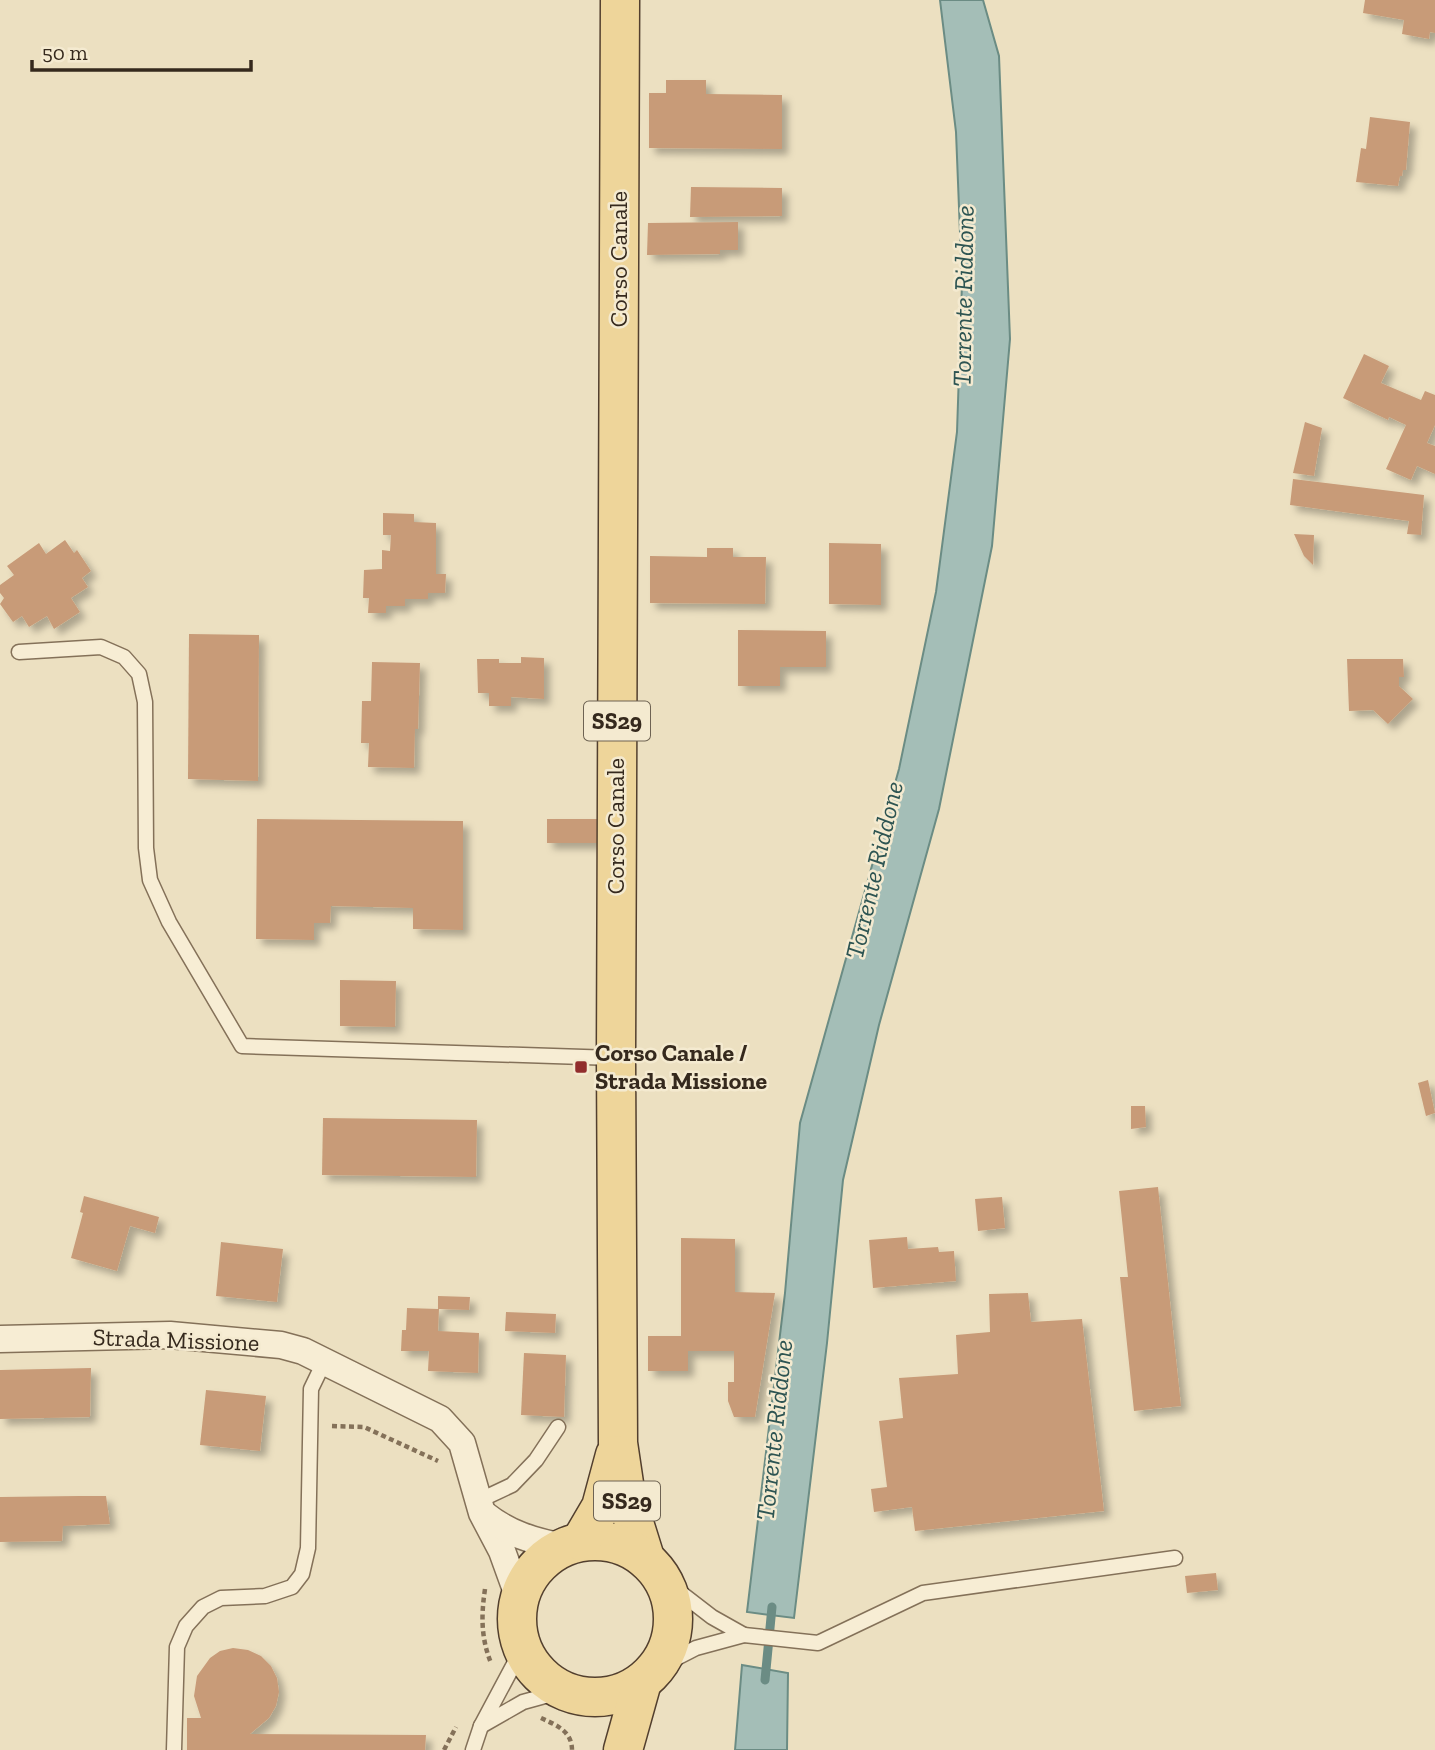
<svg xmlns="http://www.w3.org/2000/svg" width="1435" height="1750" viewBox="0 0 1435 1750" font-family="'Zilla Slab',serif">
	<defs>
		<filter id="shadow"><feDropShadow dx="6" dy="6" stdDeviation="3.5" flood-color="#0004"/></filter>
	</defs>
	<rect width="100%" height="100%" fill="#ece0c1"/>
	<g fill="#a4beb7" stroke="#6b8c84" stroke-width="2">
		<polygon points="940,0 983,0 999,56 1010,339 992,546 939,809 879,1025 843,1180 827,1343 794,1618 747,1612 785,1293 800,1123 899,769 936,592 957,432 962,283 956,132"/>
		<polygon points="742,1665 788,1673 787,1750 735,1750"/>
	</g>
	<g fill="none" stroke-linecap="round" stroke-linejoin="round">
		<polyline stroke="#6b8c84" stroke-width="9" points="765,1680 772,1607"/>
	</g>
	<g fill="#c89b78" filter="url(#shadow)">
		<polygon points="1365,0 1435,0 1435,33 1430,32 1429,39 1402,34 1404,20 1363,13"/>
		<polygon points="666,80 706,80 706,94 782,95 782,149 649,148 649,93 666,93"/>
		<polygon points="1370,117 1410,122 1406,170 1403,170 1402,176 1400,176 1398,186 1356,182 1361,148 1366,149"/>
		<polygon points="691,187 782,188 782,216 690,217"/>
		<polygon points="738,222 738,250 720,250 720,254 647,255 648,223"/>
		<polygon points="1364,354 1389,366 1381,383 1421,400 1425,391 1435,395 1435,425 1427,443 1435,446 1435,474 1417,466 1411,480 1386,469 1406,425 1389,417 1388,420 1343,398"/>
		<polygon points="1305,422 1322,428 1314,476 1293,473"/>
		<polygon points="1293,479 1424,495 1421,535 1407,534 1409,521 1290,505"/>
		<polygon points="383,513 414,514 414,522 436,523 436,574 446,574 445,593 428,593 428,599 405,599 405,606 386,606 386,613 368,613 369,598 363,598 364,570 382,569 382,550 390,551 391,535 383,535"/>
		<polygon points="1294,534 1314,535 1313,565 1304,556"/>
		<polygon points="65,540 74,553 77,550 91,571 82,578 88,587 71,598 80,612 54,629 47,616 29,627 22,616 13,622 0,604 4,598 0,593 0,585 14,575 7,566 39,543 46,554"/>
		<polygon points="829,543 881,544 881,605 829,604"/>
		<polygon points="707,548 733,548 733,557 766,557 765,604 650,603 650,556 707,557"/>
		<polygon points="738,630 826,631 826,667 780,667 780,686 738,686"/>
		<polygon points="189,634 259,635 258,781 188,779"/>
		<polygon points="521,657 544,658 544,699 511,697 511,706 489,706 489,693 478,693 477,659 499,659 499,663 521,663"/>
		<polygon points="1347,659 1403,659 1404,677 1399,677 1399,686 1413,699 1388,724 1373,710 1349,711"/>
		<polygon points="372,662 420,663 418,729 415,729 414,768 368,767 369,743 361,743 362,701 371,701"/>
		<polygon points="257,819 463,821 463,930 413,929 413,908 331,906 330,923 314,923 314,940 256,939"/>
		<rect x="547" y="819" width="50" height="24"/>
		<polygon points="340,980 396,981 395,1027 340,1026"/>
		<polygon points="1428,1080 1435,1113 1426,1116 1418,1083"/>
		<polygon points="1131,1106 1145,1106 1146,1127 1131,1129"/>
		<polygon points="323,1118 477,1120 476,1177 322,1175"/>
		<polygon points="1158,1187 1181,1406 1134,1411 1120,1277 1128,1277 1119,1191"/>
		<polygon points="84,1196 159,1217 155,1233 130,1226 117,1271 71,1258 83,1213 80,1212"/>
		<polygon points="1002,1197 1005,1228 978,1231 975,1199"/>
		<polygon points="907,1237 908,1249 938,1247 939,1252 954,1251 956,1281 873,1288 869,1240"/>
		<polygon points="681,1238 735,1239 735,1292 775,1293 755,1417 734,1417 728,1401 728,1382 734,1382 734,1351 688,1351 688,1371 648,1371 648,1336 681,1336"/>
		<polygon points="221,1242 283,1249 277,1302 216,1296"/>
		<polygon points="1028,1293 1031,1322 1082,1319 1104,1511 915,1531 912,1507 874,1512 871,1489 887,1487 879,1421 903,1418 899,1378 958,1374 956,1335 990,1332 989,1294"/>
		<polygon points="438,1296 470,1297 469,1310 439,1309 438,1331 479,1333 478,1373 428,1371 429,1351 401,1351 402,1330 406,1330 407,1308 438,1309"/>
		<polygon points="506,1312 556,1314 555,1333 505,1331"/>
		<polygon points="524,1353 566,1355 564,1417 521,1415"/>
		<polygon points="91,1368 90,1417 0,1419 0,1370"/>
		<polygon points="206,1390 266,1396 260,1451 200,1445"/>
		<polygon points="79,1496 106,1496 110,1524 63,1526 62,1541 0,1542 0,1497"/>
		<polygon points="1216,1573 1218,1590 1187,1593 1185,1576"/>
		<polygon points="233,1648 248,1650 261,1656 271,1666 277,1678 279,1692 276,1706 269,1718 250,1734 426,1735 425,1750 187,1750 187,1718 201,1718 194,1696 197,1676 210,1658 220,1651"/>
	</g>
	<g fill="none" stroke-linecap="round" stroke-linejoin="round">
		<g stroke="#847159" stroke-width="17">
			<g id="lane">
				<polyline points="19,652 101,647 124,657 139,674 145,702 146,848 150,880 169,922 242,1046 614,1058"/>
				<polyline points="478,1501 512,1485 536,1460 558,1427"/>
				<polyline points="744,1635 818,1643 923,1593 1175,1558"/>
				<polyline points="522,1649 481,1726 523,1702 563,1691"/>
				<polyline points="657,1668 696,1648 744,1635 712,1617 664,1580"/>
				<polyline points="174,1750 177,1647 186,1626 203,1607 221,1598 265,1596 292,1587 302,1574 308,1548 311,1389 324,1362"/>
				<polyline points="473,1750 481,1726"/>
			</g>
		</g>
		<g stroke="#847159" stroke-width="29">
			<g id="street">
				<polyline points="0,1339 170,1335 281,1345 303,1351 440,1419 462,1443 482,1513 502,1551 519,1598"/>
				<path d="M485,1515C509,1534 533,1541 563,1547"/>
			</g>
		</g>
		<g stroke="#523f2e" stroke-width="41">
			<g id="primary">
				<polyline points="620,0 616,1058 618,1443 626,1497 645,1558"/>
				<circle cx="595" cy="1619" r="78"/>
				<polyline points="581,1541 601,1507 615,1455"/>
				<polyline points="623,1750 642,1682"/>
			</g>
		</g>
		<g stroke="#847159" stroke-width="4.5" stroke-dasharray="5 3.5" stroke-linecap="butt">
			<polyline points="332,1426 364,1427 438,1461"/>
			<path d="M485,1589C481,1616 481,1638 491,1663"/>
			<path d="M541,1718C556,1725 572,1731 572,1750"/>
			<polyline points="444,1750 456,1727"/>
		</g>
		<use href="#lane" stroke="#f7edd4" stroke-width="14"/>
		<use href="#street" stroke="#f7edd4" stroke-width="26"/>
		<use href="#primary" stroke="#eed59a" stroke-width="38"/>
	</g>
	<rect fill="#912d2c" stroke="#f4ead0" stroke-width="2.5" x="574" y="1060" width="14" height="14" rx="3.5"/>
	<g text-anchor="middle" stroke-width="5" stroke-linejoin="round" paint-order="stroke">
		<g fill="#f4ead0" stroke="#6e6353" stroke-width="2">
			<rect x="584" y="701.5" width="66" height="39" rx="5"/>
			<rect x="594" y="1481.5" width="66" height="39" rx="5"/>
		</g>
		<g font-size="23" font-weight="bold" fill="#35291d">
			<text x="617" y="729">SS29</text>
			<text x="627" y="1509">SS29</text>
		</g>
		<g font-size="24" fill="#35291d" stroke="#f4ead0">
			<text transform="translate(619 259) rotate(-90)" y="8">Corso Canale</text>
			<text transform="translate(616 826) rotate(-90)" y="8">Corso Canale</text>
			<text transform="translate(176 1340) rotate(2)" y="8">Strada Missione</text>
		</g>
		<g font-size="24" font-weight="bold" fill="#35291d" stroke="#f4ead0" text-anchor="start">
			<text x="595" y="1061">Corso Canale /<tspan x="595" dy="28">Strada Missione</tspan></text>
		</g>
		<g font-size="26" font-style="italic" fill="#2d5452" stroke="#f4ead0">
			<text transform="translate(963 296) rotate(-89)" y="9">Torrente Riddone</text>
			<text transform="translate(874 870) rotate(-77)" y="9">Torrente Riddone</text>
			<text transform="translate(774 1430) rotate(-84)" y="9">Torrente Riddone</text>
		</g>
	</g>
	<path d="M32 60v10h219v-10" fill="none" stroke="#35291d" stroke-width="3.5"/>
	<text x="42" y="60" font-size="21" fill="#35291d" stroke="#f4ead0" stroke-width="5" paint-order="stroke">50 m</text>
</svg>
